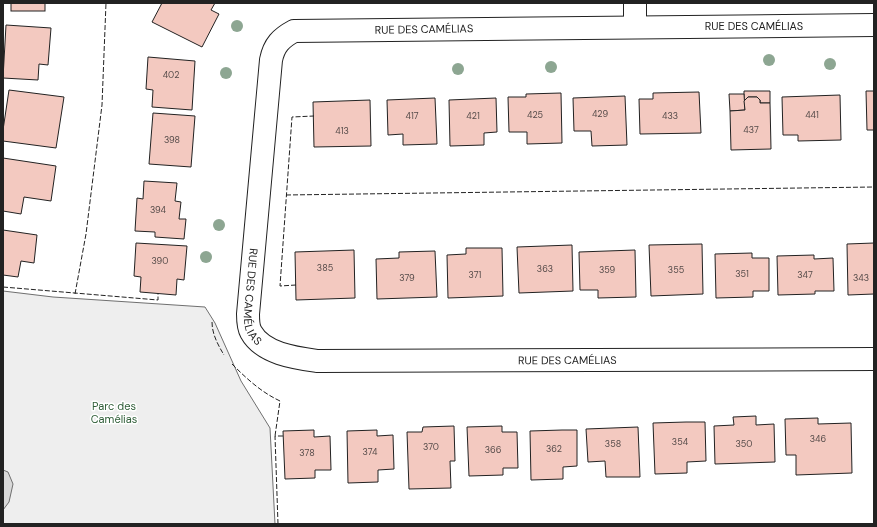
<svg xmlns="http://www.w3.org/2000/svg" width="877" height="527" viewBox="0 0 877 527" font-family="'DM Sans',sans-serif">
	<rect width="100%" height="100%" fill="#fff"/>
	<polygon fill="#eee" stroke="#6f6f6f" points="3,291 53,297 205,307 215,323 241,381 270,428 275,524 3,524"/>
	<polygon fill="#d9d9d9" stroke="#6f6f6f" points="3,470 8,472 13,484 9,502 3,510"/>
	<g fill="#f3c9c0" stroke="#222">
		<rect x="11" y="3" width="34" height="8"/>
		<polygon points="162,3 215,3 211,10 219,14 202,47 152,22"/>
		<polygon points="6,25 51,28 48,65 39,64 38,80 3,78"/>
		<polygon points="148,57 195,61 192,110 152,107 153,90 146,89"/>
		<polygon points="9,90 64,97 56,148 3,141 3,130"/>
		<polygon points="744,91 770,91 770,103 760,103 760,100 757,97 748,97 744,101"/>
		<polygon points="866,91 874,91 874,130 867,130"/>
		<polygon points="699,92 701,133 640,134 639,99 653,99 653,93"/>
		<polygon points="561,93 562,143 527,144 527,132 509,132 508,97 526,97 526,94"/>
		<polygon points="729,94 744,94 745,110 730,111"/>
		<polygon points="840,95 841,140 798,141 798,135 783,135 782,97"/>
		<polygon points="625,96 627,145 592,146 591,131 574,131 573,98"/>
		<polygon points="748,97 757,97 760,100 760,103 770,103 771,149 731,150 730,111 745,110 744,101"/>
		<polygon points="435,98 437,144 403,145 403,134 388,135 387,100"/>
		<polygon points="496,98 497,132 484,133 484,145 450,146 449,100"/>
		<polygon points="370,100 371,146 314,147 313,102"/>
		<polygon points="153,113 195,116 191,167 149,164"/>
		<polygon points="3,158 56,166 51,201 24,197 21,214 3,211"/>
		<polygon points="144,181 177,183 175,201 181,202 179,219 186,219 184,239 155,237 155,232 135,231 137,198 143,199"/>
		<polygon points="3,230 37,235 34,263 21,261 18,277 3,275"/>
		<polygon points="136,243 187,246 184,280 177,279 176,295 140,292 141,277 134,276"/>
		<polygon points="874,243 874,294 848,295 847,244"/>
		<polygon points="702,244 703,294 651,296 649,245"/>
		<polygon points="572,245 573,291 519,293 517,247"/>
		<polygon points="466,248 502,248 503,296 448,298 447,255 466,254"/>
		<polygon points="354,250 355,298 296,300 295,252"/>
		<polygon points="635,250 636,297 598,298 598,290 580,290 579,252"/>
		<polygon points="435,251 437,297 377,299 376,259 399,258 399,252"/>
		<polygon points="752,253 752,258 769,258 769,291 753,291 753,297 716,298 715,254"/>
		<polygon points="814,255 814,259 833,258 834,291 815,291 815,294 778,295 777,256"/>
		<polygon points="756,416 756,425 774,424 775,462 715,464 714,426 734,425 733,417"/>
		<polygon points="818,418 818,424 851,423 852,473 796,475 796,455 786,455 785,419"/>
		<polygon points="686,422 705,422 706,461 687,462 687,473 655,474 653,423"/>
		<polygon points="454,426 455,461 450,461 451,488 409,489 407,432 422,432 423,427"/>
		<polygon points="502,426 502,432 517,432 518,468 503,468 503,475 469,476 467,427"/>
		<polygon points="638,427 640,477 606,477 605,461 588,462 586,429"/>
		<polygon points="314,430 314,437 330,436 331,470 315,470 315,478 285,479 283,431"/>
		<polygon points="377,430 377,436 393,435 394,469 378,470 378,482 348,483 347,431"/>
		<polygon points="562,430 577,430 577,466 563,467 563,479 531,480 530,431"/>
	</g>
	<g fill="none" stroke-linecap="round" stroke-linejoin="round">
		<g stroke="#222" stroke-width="24">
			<g id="minor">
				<path id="s1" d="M874,25L294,31C281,38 274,45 271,60L248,314C248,320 248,327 251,332C263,354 296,358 318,361L874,359"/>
				<polyline points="635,27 635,3"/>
			</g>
		</g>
		<use href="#minor" stroke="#fff" stroke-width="22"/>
		<g stroke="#222" stroke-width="1" stroke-dasharray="5 2" stroke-linecap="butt">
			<polyline points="286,195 874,187"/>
			<polyline points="296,285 280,286 292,117 314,116"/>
			<polyline points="3,287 158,300 158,293"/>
			<polyline points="75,294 86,234 102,105 106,3"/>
			<path d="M212,322C212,334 218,345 224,355"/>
			<path d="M232,364C247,379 261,392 280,401L275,436"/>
			<polyline points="278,524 275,436 284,436"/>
			<polyline points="870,524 874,524"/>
		</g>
	</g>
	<g fill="#8da692">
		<circle cx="237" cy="26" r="6"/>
		<circle cx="769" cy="60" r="6"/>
		<circle cx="830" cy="64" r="6"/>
		<circle cx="551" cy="67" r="6"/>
		<circle cx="458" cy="69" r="6"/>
		<circle cx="226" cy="73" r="6"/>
		<circle cx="219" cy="225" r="6"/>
		<circle cx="206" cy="257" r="6"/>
	</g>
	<g text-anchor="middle" stroke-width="3" stroke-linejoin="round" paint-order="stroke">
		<g font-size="9" fill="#564c4a">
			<text x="171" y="78">402</text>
			<text x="600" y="117">429</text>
			<text x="535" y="118">425</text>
			<text x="812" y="118">441</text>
			<text x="412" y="119">417</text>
			<text x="473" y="119">421</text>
			<text x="670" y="119">433</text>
			<text x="751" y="133">437</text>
			<text x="342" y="134">413</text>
			<text x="172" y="143">398</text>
			<text x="158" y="213">394</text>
			<text x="160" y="264">390</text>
			<text x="325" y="271">385</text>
			<text x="545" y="272">363</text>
			<text x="607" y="273">359</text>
			<text x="676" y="273">355</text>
			<text x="742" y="277">351</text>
			<text x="475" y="278">371</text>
			<text x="805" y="278">347</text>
			<text x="407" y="281">379</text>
			<text x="861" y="281">343</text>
			<text x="818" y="442">346</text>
			<text x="680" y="445">354</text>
			<text x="613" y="447">358</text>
			<text x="744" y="447">350</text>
			<text x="431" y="450">370</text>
			<text x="554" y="452">362</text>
			<text x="493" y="453">366</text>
			<text x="370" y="455">374</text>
			<text x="307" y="456">378</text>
		</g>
		<g font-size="11" fill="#222" stroke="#fff">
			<text x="754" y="30">RUE DES CAMÉLIAS</text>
			<text transform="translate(424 29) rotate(-1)" y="4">RUE DES CAMÉLIAS</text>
			<text dy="4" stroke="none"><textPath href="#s1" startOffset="857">RUE DES CAMÉLIAS</textPath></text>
			<text dy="4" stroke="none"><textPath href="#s1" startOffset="1217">RUE DES CAMÉLIAS</textPath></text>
		</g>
		<g font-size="11" fill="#2f5e38" stroke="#fff">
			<text x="114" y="410">Parc des<tspan x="114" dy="13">Camélias</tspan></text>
		</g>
	</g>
	<rect width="877" height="527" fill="none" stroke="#222222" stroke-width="8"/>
</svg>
